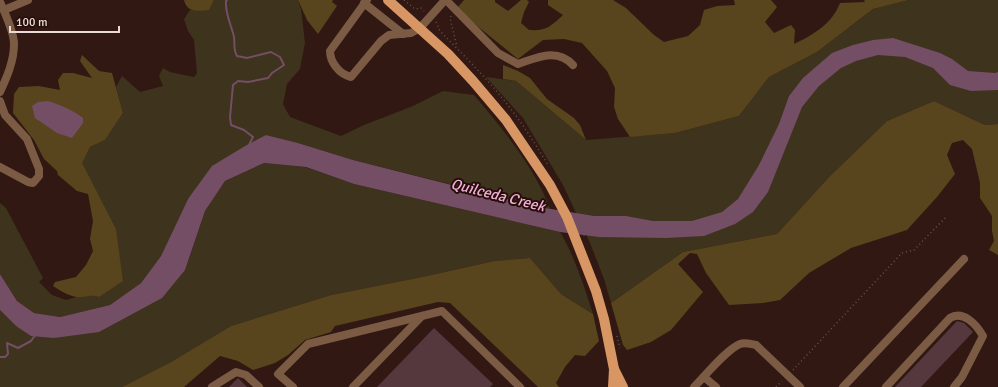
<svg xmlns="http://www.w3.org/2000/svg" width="998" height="387" viewBox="0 0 998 387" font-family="Signika,sans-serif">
	<rect width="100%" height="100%" fill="#311812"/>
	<g fill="#3e331c">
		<path d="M214,0H298L301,9L305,43L300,69L287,84L283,104L290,117L341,136L364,125L413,106L443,91L474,95C501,127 536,169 550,209L353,160L298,143L266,135L188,199L161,256L141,283L110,305L60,317L34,313L17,301L0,274V203L6,208L43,278L39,282L52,295L66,300L76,297L94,295L116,229L81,163L90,147L105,140L123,113L116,87L122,76L140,92L163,86L159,76L163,68L170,72L194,77L197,73L194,40L188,31L184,19L190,10H209Z"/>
		<polygon points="909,0 998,0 998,124 985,125 934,101 887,121 829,177 777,234 683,252 611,303 604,279 590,243 563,185 523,118 486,77 516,81 586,140 675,133 739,116 769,77 817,52 873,9"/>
		<path d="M264,163L305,167L354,184L560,232C575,257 584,286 593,314L561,294L530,258L494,261L422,277L331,295L231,326L171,362L122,387H0V310L16,326L54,338L185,270L205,211L225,181Z"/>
	</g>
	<g fill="#58441d">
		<path d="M184,0H214L209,10C198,11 187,13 184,0Z"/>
		<polygon points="298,0 333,0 332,2 337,6 318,34 307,20"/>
		<path d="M464,0H495V2L508,11L521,0H527L529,2L524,12L521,23L529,30C546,31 550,27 563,15L548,5V0H613L626,8L654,35L664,42L688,36L700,25L704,10L717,6L735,5L734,0H771L777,7L765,22L774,33L791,25L795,30L794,44C813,35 832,24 840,3L865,2L864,0H909L873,9L817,52L769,77L739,116L675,133L630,137L618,119L614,107L615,88L607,71L582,43L564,39L543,40L518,59L471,21L458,7Z"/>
		<path d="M82,55L99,71L112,73L123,113L105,140L90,147L82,163L116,229L123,281L99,297C91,294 85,298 77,297C69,296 59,290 53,286L55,282L76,277L86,265L93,251L90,239L93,221L88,194L77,191L58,175L57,171L44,159L34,140L13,113L14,94L19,87L39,86L60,90L58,80L63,73H73L92,78L80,61Z"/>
		<polygon points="503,65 518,71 530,78 547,99 574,118 580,125 586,140 516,81 503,79"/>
		<polygon points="934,101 985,125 998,124 998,255 989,250 994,241 992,231 992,216 980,198 980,183 972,149 963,140 952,143 947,155 955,174 937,197 907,230 851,248 809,273 780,300 763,303 729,305 706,273 697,254 690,253 678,264 703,292 671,330 651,342 627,350 623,345 611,303 683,252 777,234 829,177 887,121"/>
		<polygon points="530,258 561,294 593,314 599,341 585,356 575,355 565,367 556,383 559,387 538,387 450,303 438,302 335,326 331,332 305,340 288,355 275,363 253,370 238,361 220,356 184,387 122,387 171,362 231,326 331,295 422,277 494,261"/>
	</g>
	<g fill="#744e65">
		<polygon points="893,38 940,53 952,59 968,71 995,73 998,72 998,90 971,91 950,85 933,68 905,57 878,55 856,61 841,68 819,86 802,107 768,192 753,212 735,224 704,236 666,238 599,237 560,232 354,184 306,167 264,163 225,181 205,211 185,270 162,298 99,332 54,338 31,336 16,326 0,310 0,274 17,301 34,313 60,317 110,305 141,283 161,256 188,199 212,166 245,146 266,135 298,143 353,160 539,207 594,216 626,216 653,221 692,221 722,212 738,199 759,165 779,124 789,96 803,78 832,53 853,45 873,40"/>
		<path d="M48,101C60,105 73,110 83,118V123L72,138L57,133L35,118L32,106L38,102Z"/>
	</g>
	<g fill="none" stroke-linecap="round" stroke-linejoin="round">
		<g stroke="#744e65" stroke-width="2">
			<path d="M227,0L226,1C225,14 231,24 234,37C235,44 233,49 237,56L247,58L271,52L280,57L284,65L272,73L268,78L248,82L238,81L233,85L230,117L231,125L244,130L253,137L249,145"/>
			<polyline points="0,357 5,357 8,354 7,343 18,348 31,341 36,334"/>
		</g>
	</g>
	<g fill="#55383d">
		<polygon points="957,321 964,323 973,332 921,387 895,387"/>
		<polygon points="434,328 493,384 490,387 377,387"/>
		<polygon points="238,378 247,387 229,387"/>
	</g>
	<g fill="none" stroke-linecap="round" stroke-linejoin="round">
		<g stroke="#69524d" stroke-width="1.5" stroke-dasharray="1 3" stroke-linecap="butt">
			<polyline points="404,0 415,9 421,8 424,11"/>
			<polyline points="451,16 450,18 457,47"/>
			<path d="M436,22L440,31C464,56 489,80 510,108C524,126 536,145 548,165"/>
			<polyline points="580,224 584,236"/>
			<polyline points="617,336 620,348"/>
			<polyline points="793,370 902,253 914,250 947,216"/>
			<polyline points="776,387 782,381"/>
		</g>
		<g stroke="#7b5b43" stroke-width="8">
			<path d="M367,0L330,51C330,62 339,74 351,77L381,41L389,35L411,33L420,28L445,0"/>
			<path d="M446,0L498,53L518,64C536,58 557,47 573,65"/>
			<path d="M0,2C5,13 14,32 14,44C14,61 7,77 0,92"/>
			<polyline points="364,3 403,34"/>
			<polyline points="4,10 28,0"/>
			<polyline points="0,101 5,115 27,139 39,169 39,176 33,183 28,182 0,167"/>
			<polyline points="704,377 716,387"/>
			<polyline points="212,387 236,372 246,375 259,387"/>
			<polyline points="293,387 278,374 308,344 442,311 520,387"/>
			<polyline points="353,387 422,316"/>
			<path d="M694,387C705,376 727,349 740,344C745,342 750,344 756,345L800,387"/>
			<polyline points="843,387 964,259"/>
			<path d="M886,387L950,318C963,310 976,324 983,336L962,377L954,387"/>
		</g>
		<g stroke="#d79663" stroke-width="10">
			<polyline points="388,0 448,54 473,81 506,120 550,185 567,217 596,291 604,319 614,369 613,387"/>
			<polyline points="614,369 623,387"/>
		</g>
	</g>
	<g text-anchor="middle" stroke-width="4" stroke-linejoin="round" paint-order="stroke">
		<g font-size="15" font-style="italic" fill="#f1aed6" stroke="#260f0a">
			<text transform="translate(498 195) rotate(14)" y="5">Quilceda Creek</text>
		</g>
	</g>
	<path d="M10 26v6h109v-6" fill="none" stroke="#ebd9d5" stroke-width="2"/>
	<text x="16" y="26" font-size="12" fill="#ebd9d5" stroke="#260f0a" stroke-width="3" paint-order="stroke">100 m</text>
</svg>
